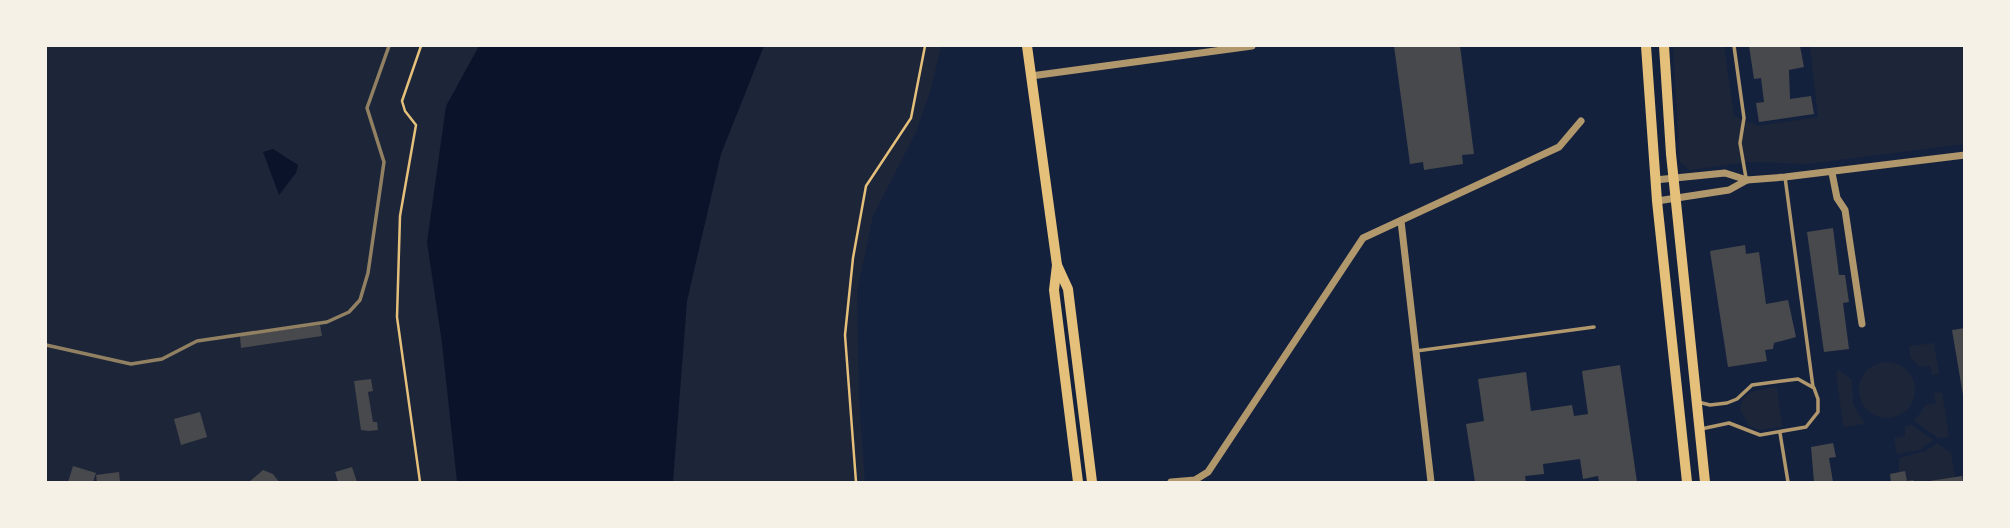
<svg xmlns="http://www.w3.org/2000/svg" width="2010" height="528" viewBox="0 0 2010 528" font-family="Poppins,sans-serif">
	<rect width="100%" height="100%" fill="#14213d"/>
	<g fill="#1d2539">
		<polygon points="46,46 941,46 931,89 916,132 873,216 857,292 859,400 865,482 46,482"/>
		<polygon points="1673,46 1724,46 1734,116 1758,126 1818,117 1810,46 1964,46 1964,144 1807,164 1749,162 1690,170 1680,162"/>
		<polygon points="1934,343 1939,374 1932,375 1930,366 1920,367 1911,358 1909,346"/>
		<circle cx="1887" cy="390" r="28"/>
		<polygon points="1839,370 1852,380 1853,404 1865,424 1845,427 1843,424 1836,373"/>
		<path d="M1777,387L1782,427L1760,430L1749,426L1740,409C1743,389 1759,390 1777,387Z"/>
		<polygon points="1942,392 1949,437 1938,438 1914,421 1926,405 1936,403 1934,393"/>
		<polygon points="1911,424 1933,440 1920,450 1897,454 1894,438 1905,436 1905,427"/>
		<polygon points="1937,443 1951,453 1955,477 1918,482 1907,481 1905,472 1899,472 1899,458 1926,451"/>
	</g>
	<g fill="#0b132b">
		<polygon points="479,46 764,46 721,154 687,301 673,482 457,482 442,343 427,242 446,106"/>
		<polygon points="273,149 298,165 296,173 279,195 263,152"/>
	</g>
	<g fill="#48494c">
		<polygon points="1394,46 1460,46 1474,154 1462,155 1463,164 1424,170 1423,162 1410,164"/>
		<polygon points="1749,46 1800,46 1804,67 1789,70 1790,99 1811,96 1814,114 1759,122 1756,103 1764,102 1761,78 1754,79"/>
		<polygon points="1833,228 1839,275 1845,275 1849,302 1843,303 1849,349 1824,352 1807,232"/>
		<polygon points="1745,245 1746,254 1759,252 1766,304 1788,300 1796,337 1774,343 1773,349 1765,350 1767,361 1728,367 1710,251"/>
		<polygon points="320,325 322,336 241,348 240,336"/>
		<polygon points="1965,328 1965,395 1963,395 1952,330"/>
		<polygon points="1620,365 1637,482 1599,482 1598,476 1583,479 1580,459 1543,464 1544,474 1525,476 1526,482 1475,482 1466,424 1484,421 1478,379 1526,372 1531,411 1572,405 1574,416 1588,414 1582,371"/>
		<polygon points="371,379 373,391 368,392 373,422 377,422 378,430 369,431 361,430 354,381"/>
		<polygon points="200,412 207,437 181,445 174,419"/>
		<polygon points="1833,443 1836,457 1829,458 1833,482 1814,482 1811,447"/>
		<polygon points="73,466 96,473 93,482 68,482"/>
		<polygon points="352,467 357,482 338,482 335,472"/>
		<polygon points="263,470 273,474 279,482 249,482"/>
		<polygon points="1905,471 1907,481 1913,480 1914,482 1891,482 1890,474"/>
		<polygon points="119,472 120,482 97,482 96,475"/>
		<polygon points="1962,476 1963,482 1929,482 1929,481"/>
	</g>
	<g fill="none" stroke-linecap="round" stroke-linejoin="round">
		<g stroke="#e5c07b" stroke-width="2.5">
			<polyline points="420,482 397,317 400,216 416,125 405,111 402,101 421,46"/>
			<polyline points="856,482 845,335 853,258 866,186 911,118 925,46"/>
		</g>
		<g stroke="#b1986c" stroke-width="3.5">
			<polyline points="1734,46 1744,118 1740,143 1746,178"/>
			<polyline points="1785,177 1813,387"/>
			<polyline points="1416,351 1594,327"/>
			<polyline points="1698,402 1710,405 1727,403 1737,399 1752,385 1798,379 1814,388 1818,399 1818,412 1806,427 1760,435 1729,423 1701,429"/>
			<polyline points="1780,433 1788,482"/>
		</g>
		<g stroke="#b1986c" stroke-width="7">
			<polyline points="1031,76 1252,46"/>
			<polyline points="1832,173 1837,198 1845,210 1862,324"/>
			<polyline points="1655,180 1725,173 1747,180 1785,177 1965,155"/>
			<polyline points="1657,201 1729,190 1747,180"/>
			<polyline points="1401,221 1431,482"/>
			<polyline points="1171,482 1195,480 1208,472 1363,238 1559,147 1581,121"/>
		</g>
		<g stroke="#e5c07b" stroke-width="10">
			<polyline points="1027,46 1057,265 1054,290 1078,482"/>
			<polyline points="1646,46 1657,201 1687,482"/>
			<polyline points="1664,46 1671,154 1705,482"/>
			<polyline points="1057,265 1068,289 1092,482"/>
		</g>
		<polyline stroke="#918062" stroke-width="3.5" points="46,345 131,364 162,359 197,341 327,322 349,312 360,300 368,273 384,162 367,108 389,46"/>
	</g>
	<rect width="2010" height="528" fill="none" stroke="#f6f1e7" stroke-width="94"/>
</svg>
